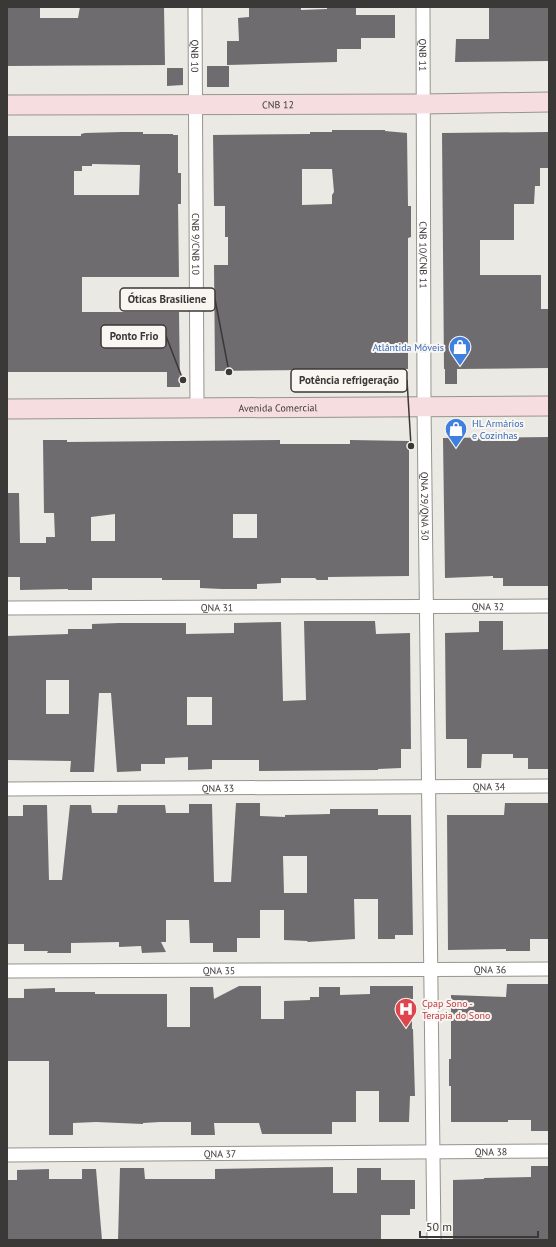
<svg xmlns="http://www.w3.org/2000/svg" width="556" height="1247" viewBox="0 0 556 1247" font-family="'PT Sans',sans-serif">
	<rect width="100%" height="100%" fill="#ebe9e3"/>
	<g fill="#6f6c70" fill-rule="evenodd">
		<polygon points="7,7 40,7 40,18 78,18 80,7 164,7 165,65 7,66"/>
		<polygon points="249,7 301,7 301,10 327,9 327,7 356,7 356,15 395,15 395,38 361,38 361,49 337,49 337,62 227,65 227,41 239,41 238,18 249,17"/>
		<polygon points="489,7 549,7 549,61 455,62 456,39 489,39"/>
		<rect x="207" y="66" width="22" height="21"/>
		<polygon points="167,68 183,68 183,85 167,86"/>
		<path d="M332,130H385V131L407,133L408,206H411V237L408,238V369L215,371L214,265H228V237H225V206H214L213,135L310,134V132H332ZM302,169H332L334,192L332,195V204L302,205Z"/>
		<path d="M122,132H143V134H173V135H178V173H181V204H178L179,277H82V312H179L180,387H167V372H7V136H81V134L85,133ZM92,164L140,165L139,195H74V171H82V166H92Z"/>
		<polygon points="549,132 549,168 540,168 540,186 535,186 534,204 514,204 514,240 480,240 480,275 541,275 541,309 549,309 549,368 457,369 457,384 445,384 445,369 444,369 442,133"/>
		<polygon points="549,437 549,586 503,586 503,578 493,578 493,576 445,578 443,438"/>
		<path d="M43,440H67V442L280,440V444H350V440L409,441V576L328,577V580H317L315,578H281V583L257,584V589H222L200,588V580H162V578H92V590H68V589L20,590V577H7V493H19L20,543H46V537H55L54,513H44ZM115,514V541H91V517ZM233,514H257V538H233Z"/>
		<path d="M304,621H375L376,634L410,633L411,749H401V768L378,769V770L259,771V760H212V769L188,770V757L165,758V764H141V771L117,772L111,693H99L94,772H70L71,761L7,760V636L68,634V629H92V624L119,623H186V634L234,633V623L281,622L283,701L306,700ZM46,680H69V714H46ZM187,697H212V725H187Z"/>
		<polygon points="479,621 503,621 503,650 549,649 549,769 528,769 528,758 513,758 513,754 482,754 481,768 467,768 467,739 446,739 445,633 479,632"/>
		<path d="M236,803H260V816L285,817V815L330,814V809H378V815H411L413,935H395V939H378V899H354L355,939L308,942L307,941L284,940V910H260V938H237V952H213V943H190L189,920H166V942H161L166,952L142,953L141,946L119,947V942L71,943V953H47L48,951H24V944H7V816H23V805H47L49,880H62L70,805H91L92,813H117L118,805H165L166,813H189V804H212L214,882H231ZM283,856H307V893H284Z"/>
		<polygon points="505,803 549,803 549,939 530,939 530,951 506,951 506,949 448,950 447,815 504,815"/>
		<polygon points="507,984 549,984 549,1131 531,1131 531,1120 508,1120 508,1122 451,1122 451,1086 449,1086 449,1059 451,1059 451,995 506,997"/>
		<polygon points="239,986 261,986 261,1019 284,1019 284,1001 310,1000 310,997 319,997 319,987 340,987 340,995 370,994 370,986 413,986 413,999 411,999 412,1020 412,1029 413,1029 415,1096 410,1096 409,1122 379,1122 379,1091 356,1091 356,1122 332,1122 332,1134 262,1134 259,1123 214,1123 215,1135 191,1135 191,1122 160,1122 143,1123 143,1124 96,1122 73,1123 73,1135 49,1135 49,1061 7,1061 7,998 24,998 24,989 55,988 55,992 95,992 95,994 167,994 167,1027 190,1027 190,987 213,987 214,999"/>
		<polygon points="531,1166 549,1166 549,1240 453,1240 453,1180 484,1179 484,1178 531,1177"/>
		<polygon points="333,1167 333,1193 357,1193 357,1168 381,1168 381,1180 415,1180 415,1209 410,1209 410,1215 381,1215 381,1240 118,1240 120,1168 144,1168 145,1179 215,1179 215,1169"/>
		<polygon points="49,1169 49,1179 82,1179 82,1169 96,1169 102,1240 7,1240 7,1180 17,1180 17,1170"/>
	</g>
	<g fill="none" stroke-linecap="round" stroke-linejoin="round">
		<g stroke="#97948f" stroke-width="15">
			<g id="street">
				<path id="s1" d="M195,7L197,408"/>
				<path id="s2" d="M423,7L424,406L434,1240"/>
				<path id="s3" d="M7,608L549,606"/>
				<path id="s4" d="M7,789L549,786"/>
				<path id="s5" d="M7,971L549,969"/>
				<path id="s6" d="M7,1155L549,1151"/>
			</g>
		</g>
		<g stroke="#97948f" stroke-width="21">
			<g id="secondary">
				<path id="s7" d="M7,105L423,104L549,102"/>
				<path id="s8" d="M7,409L549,406"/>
			</g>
		</g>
		<use href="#street" stroke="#fff" stroke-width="13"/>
		<use href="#secondary" stroke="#f6dde0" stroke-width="19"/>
	</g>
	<defs>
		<g id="shop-pin" transform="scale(1.15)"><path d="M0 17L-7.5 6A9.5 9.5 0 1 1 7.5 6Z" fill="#3f7fe0" stroke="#f9f6f1"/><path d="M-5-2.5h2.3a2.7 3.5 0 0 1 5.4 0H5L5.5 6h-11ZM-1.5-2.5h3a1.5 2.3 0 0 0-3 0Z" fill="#fff"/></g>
		<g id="hospital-pin" transform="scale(1.15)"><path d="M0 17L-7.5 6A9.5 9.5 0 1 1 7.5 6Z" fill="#e0444e" stroke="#f9f6f1"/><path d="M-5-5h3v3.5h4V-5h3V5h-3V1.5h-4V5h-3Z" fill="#fff"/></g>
	</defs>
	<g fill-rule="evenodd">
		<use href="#shop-pin" x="460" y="347"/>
		<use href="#shop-pin" x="456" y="429"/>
		<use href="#hospital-pin" x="406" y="1009"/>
	</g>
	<g text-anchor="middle" stroke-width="4" stroke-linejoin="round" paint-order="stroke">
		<g font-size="10" fill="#3a3937" stroke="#f9f6f1">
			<text dy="4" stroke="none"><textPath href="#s2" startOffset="48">QNB 11</textPath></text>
			<text dy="4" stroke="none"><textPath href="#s1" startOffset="49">QNB 10</textPath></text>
			<text dy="4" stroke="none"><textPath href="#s7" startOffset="271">CNB 12</textPath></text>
			<text dy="4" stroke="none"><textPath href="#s1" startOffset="237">CNB 9/CNB 10</textPath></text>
			<text dy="4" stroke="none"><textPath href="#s2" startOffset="248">CNB 10/CNB 11</textPath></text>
			<text dy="4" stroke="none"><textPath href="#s8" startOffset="271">Avenida Comercial</textPath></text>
			<text dy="4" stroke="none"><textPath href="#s2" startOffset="499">QNA 29/QNA 30</textPath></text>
			<text dy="4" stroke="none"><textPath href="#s3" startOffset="481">QNA 32</textPath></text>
			<text dy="4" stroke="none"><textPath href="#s3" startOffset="210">QNA 31</textPath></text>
			<text dy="4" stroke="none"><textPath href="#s4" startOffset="482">QNA 34</textPath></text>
			<text dy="4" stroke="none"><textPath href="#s4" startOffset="211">QNA 33</textPath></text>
			<text dy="4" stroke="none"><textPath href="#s5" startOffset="483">QNA 36</textPath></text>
			<text dy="4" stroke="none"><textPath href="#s5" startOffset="212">QNA 35</textPath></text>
			<text dy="4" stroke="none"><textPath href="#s6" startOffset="484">QNA 38</textPath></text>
			<text dy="4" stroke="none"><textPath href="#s6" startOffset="213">QNA 37</textPath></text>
		</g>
		<g font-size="10" fill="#366cbe" stroke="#f9f6f1" text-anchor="end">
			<text x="444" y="351">Atlântida Móveis</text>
			<text x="472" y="427" text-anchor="start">HL Armários<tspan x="472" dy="12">e Cozinhas</tspan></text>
		</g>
		<g font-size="10" fill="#be3a42" stroke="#f9f6f1" text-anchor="start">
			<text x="422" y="1007">Cpap Sono -<tspan x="422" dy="12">Terapia do Sono</tspan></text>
		</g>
	</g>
	<path fill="none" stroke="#3a3937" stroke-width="1.5" d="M229 372L215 299M183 380L166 336M411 446L407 380"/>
	<g fill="#3a3937" stroke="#f9f6f1" stroke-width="1.5">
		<circle cx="229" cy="372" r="4"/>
		<circle cx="183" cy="380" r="4"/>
		<circle cx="411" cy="446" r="4"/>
	</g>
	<g fill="#f9f6f1" stroke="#3a3937" stroke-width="1.5">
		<rect x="120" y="288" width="95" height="23" rx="4"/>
		<rect x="101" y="325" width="65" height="23" rx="4"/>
		<rect x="291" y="369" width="116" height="23" rx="4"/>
	</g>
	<g font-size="11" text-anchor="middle" font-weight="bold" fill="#3a3937">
		<text x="167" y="303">Óticas Brasiliene</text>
		<text x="134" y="340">Ponto Frio</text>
		<text x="349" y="384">Potência refrigeração</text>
	</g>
	<rect width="556" height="1247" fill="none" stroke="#3a3937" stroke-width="16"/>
	<path d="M420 1231v6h118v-6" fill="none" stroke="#3a3937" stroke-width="2"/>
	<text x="426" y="1231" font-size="12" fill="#3a3937" stroke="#f9f6f1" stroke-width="3" paint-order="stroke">50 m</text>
</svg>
